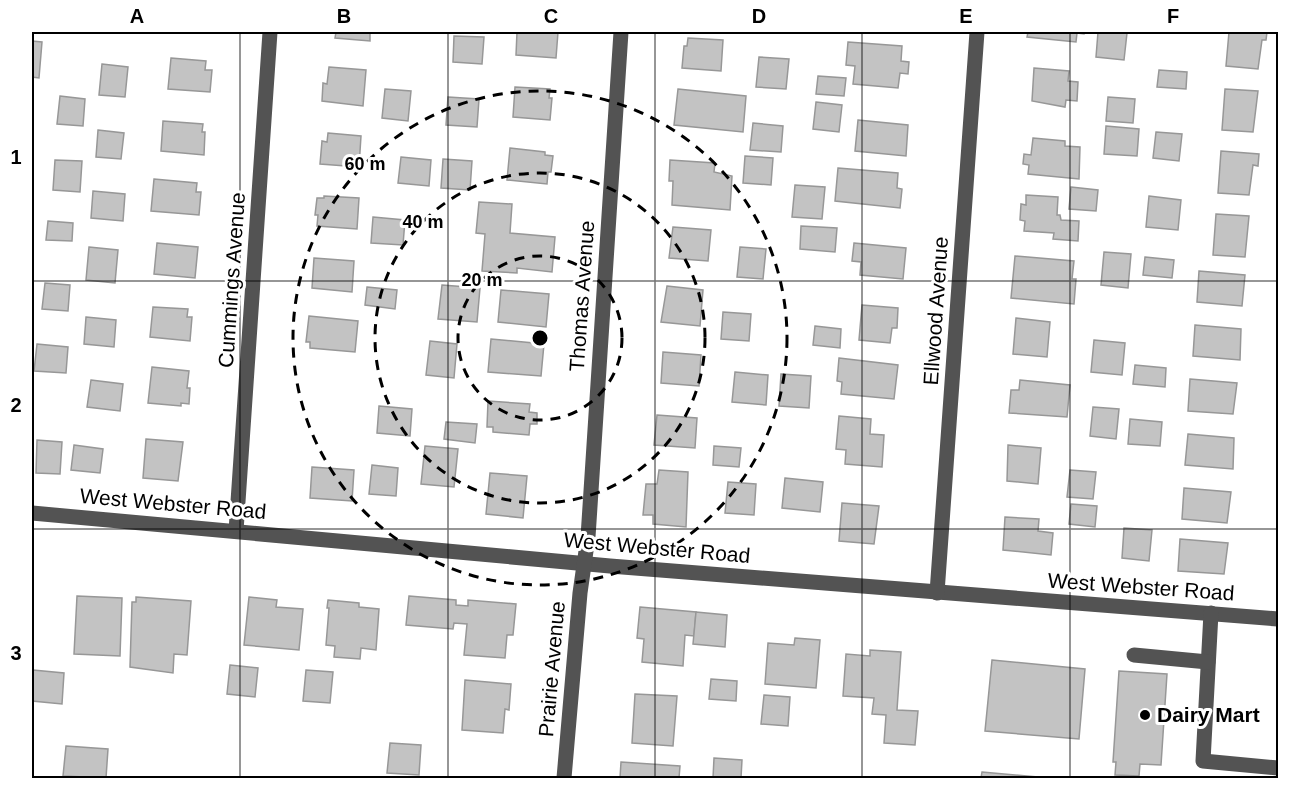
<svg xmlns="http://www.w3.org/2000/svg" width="1310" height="810" viewBox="0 0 1310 810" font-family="Helvetica,sans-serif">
	<rect width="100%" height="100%" fill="#fff"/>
	<g fill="#c3c3c3" stroke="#979797" stroke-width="1.5">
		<polygon points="330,32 370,32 370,41 335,38 336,32"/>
		<polygon points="517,32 558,32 556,58 516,55"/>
		<polygon points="1028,32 1084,32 1084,34 1077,33 1076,42 1027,37"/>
		<polygon points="1098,32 1127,33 1124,60 1096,57"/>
		<polygon points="1229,32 1267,32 1266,40 1262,40 1258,69 1226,66"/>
		<polygon points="454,36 484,37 482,64 453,62"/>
		<polygon points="688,38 723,40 721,71 682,68 684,46 687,46"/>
		<polygon points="32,41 42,42 39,78 32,77"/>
		<polygon points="848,42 902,46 901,61 909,62 908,74 900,73 898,88 853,84 855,66 846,65"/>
		<polygon points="759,57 789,59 786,89 756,87"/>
		<polygon points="171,58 206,61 205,70 212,70 210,92 168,89"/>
		<polygon points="102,64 128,67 125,97 99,95"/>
		<polygon points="329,67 366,70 363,106 322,101 323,83 327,84"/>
		<polygon points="1034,68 1069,71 1068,81 1078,82 1077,101 1066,100 1065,107 1032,101"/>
		<polygon points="1159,70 1187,72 1186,89 1157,87"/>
		<polygon points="818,76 846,78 844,96 816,94"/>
		<polygon points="515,87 550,89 549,98 552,98 550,120 513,117"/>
		<polygon points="385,89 411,91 408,121 382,118"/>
		<polygon points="678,89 746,96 743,132 674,125"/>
		<polygon points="1225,89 1258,91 1253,132 1222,130"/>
		<polygon points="60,96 85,99 83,126 57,124"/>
		<polygon points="448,97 479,99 477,127 446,125"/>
		<polygon points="1108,97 1135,99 1133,123 1106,121"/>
		<polygon points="816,102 842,105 839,132 813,129"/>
		<polygon points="858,120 908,125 906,156 855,151"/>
		<polygon points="163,121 203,124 202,132 205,132 204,155 161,151"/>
		<polygon points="753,123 783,126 781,152 750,150"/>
		<polygon points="1106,126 1139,129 1137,156 1104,154"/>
		<polygon points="98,130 124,133 121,159 96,157"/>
		<polygon points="1156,132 1182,134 1179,161 1153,158"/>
		<polygon points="328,133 361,136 359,167 320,164 322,141 327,142"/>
		<polygon points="1033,138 1065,141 1065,146 1080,147 1079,179 1028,174 1029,165 1023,164 1024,154 1031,155"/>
		<polygon points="510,148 545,152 545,155 553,156 551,172 548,172 547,184 507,180"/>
		<polygon points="1221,151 1259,154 1258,166 1253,165 1249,195 1218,193"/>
		<polygon points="745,156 773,158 771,185 743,183"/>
		<polygon points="401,157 431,160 429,186 398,183"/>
		<polygon points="443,159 472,161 470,190 441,188"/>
		<polygon points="55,160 82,161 80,192 53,190"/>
		<polygon points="670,160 715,163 714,172 732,176 730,210 672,205 673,181 669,181"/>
		<polygon points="838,168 898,173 897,188 902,189 900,208 835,201"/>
		<polygon points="154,179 197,183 196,192 201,192 199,215 151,211"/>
		<polygon points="795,185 825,187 822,219 792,217"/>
		<polygon points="1071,187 1098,190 1096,211 1069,209"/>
		<polygon points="93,191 125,194 123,221 91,218"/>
		<polygon points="1026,195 1058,197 1057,215 1060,215 1061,220 1079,221 1078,241 1053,239 1054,233 1024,231 1025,221 1020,220 1021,204 1026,205"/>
		<polygon points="324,196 359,198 357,229 317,226 318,215 315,215 317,198 324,198"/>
		<polygon points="1149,196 1181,200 1178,230 1146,227"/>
		<polygon points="479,202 512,204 510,233 555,237 552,272 517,268 517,273 482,271 485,234 476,233"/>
		<polygon points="1216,214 1249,216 1245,257 1213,255"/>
		<polygon points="373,217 405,220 403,245 371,243"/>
		<polygon points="48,221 73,223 72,241 46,240"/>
		<polygon points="801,226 837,228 835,252 800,249"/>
		<polygon points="673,227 711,230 708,261 669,258"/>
		<polygon points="157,243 198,247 195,278 154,274"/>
		<polygon points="854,243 906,248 903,279 860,275 861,262 852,261"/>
		<polygon points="89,247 118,250 115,283 86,280"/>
		<polygon points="740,247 766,249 763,279 737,277"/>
		<polygon points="1104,252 1131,254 1128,288 1101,285"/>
		<polygon points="1015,256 1074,261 1072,279 1076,279 1074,304 1011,298"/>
		<polygon points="1145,257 1174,260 1172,278 1143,275"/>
		<polygon points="314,258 354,261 352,292 312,288"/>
		<polygon points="1199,271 1245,275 1242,306 1197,302"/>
		<polygon points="45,283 70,285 68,311 42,309"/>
		<polygon points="442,285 480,288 477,322 438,319"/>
		<polygon points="667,286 703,290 700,326 661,322"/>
		<polygon points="367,287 397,290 395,309 365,305"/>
		<polygon points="501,290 549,294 546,327 498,322"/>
		<polygon points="862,305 898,308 897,328 892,328 890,343 859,340"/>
		<polygon points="153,307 188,309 187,317 192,317 190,341 150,337"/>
		<polygon points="723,312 751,314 749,341 721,339"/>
		<polygon points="309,316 358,321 355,352 310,348 310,342 306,342"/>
		<polygon points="86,317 116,320 114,347 84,344"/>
		<polygon points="1016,318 1050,322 1047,357 1013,354"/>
		<polygon points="1195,325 1241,329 1240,360 1193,356"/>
		<polygon points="815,326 841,329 840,348 813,345"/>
		<polygon points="491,339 544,344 541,376 488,372"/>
		<polygon points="1094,340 1125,343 1122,375 1091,372"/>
		<polygon points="430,341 457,344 454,378 426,375"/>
		<polygon points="37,344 68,347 66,373 34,371"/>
		<polygon points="663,352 701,355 699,386 661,383"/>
		<polygon points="839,358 898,365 894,399 841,394 842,382 837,381"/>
		<polygon points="1135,365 1166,368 1165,387 1133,384"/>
		<polygon points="152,367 189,371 187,388 190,388 189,404 181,403 181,406 148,403"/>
		<polygon points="735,372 768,375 766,405 732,402"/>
		<polygon points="781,374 811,376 809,408 779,406"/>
		<polygon points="1190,379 1237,383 1233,414 1188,411"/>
		<polygon points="91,380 123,384 120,411 87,407"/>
		<polygon points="1020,380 1070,385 1067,417 1009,413 1011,390 1019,390"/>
		<polygon points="488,401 530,404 529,412 537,413 537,424 530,424 529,435 493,432 493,427 487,427"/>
		<polygon points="379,406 412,409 410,436 377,433"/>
		<polygon points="1093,407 1119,409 1116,439 1090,436"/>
		<polygon points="657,415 697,418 695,448 654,445"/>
		<polygon points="839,416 871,419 870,434 884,435 882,467 845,464 846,450 836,449"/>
		<polygon points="1130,419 1162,422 1160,446 1128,444"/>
		<polygon points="446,422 477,424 475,443 444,439"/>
		<polygon points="1188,434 1234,438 1233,469 1185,465"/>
		<polygon points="146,439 183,442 178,481 143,478"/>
		<polygon points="37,440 62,442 60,474 36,473"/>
		<polygon points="74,445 103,449 100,473 71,470"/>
		<polygon points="1008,445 1041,448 1038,484 1007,481"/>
		<polygon points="425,446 458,449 454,487 421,484"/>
		<polygon points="714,446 741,448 739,467 713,465"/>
		<polygon points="372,465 398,468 396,496 369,494"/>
		<polygon points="312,467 354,470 352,501 310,498"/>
		<polygon points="659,470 688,472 686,527 653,524 653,515 643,515 646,484 657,484"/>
		<polygon points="1070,470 1096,472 1093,499 1067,497"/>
		<polygon points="490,473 527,476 523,518 486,514"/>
		<polygon points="785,478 823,482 820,512 782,508"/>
		<polygon points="728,482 756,484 754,515 725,513"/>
		<polygon points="1184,488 1231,492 1227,523 1182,519"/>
		<polygon points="842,503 879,506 874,544 839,541"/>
		<polygon points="1071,504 1097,506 1095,527 1069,524"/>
		<polygon points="1005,517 1039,519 1038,531 1053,533 1051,555 1003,550"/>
		<polygon points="1124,528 1152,530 1149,561 1122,558"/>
		<polygon points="1180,539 1228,543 1224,574 1178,571"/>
		<polygon points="77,596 122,598 120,656 74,654"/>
		<polygon points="409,596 456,600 456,605 468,606 468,600 516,604 513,635 507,635 505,658 464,655 467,624 454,623 453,629 406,625"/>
		<polygon points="136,597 191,601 187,655 174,654 173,673 130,667 132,602 136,602"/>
		<polygon points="249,597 277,600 276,607 303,609 299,650 244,645"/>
		<polygon points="328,600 359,603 359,607 379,609 376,650 361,648 360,659 334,657 335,646 326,645 329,608 327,608"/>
		<polygon points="640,607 696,612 694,636 685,635 683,666 642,662 644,639 637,638"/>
		<polygon points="696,612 727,615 725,647 693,644"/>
		<polygon points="795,638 820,640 816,688 765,684 768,643 794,645"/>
		<polygon points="870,650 901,652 897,710 918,711 915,745 884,743 886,715 872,714 874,698 843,696 846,654 870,656"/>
		<polygon points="992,660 1085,669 1079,739 985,731"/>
		<polygon points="230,665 258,668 255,697 227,694"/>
		<polygon points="33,670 64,673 62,704 32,701"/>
		<polygon points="306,670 333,672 330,703 303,701"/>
		<polygon points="1119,671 1167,674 1161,765 1140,764 1139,776 1115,775 1116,762 1113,762"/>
		<polygon points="711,679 737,681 736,701 709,699"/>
		<polygon points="465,680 511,684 509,710 505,709 503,733 462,730"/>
		<polygon points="635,694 677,696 673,746 632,743"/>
		<polygon points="764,695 790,697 788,726 761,724"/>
		<polygon points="390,743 421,745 419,775 387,773"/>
		<polygon points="66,746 108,749 106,778 63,776"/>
		<polygon points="714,758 742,760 741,778 713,778"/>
		<polygon points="621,762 680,766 679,778 620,778"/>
		<polygon points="982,772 1049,778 981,778"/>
	</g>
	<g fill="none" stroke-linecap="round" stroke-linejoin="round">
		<g stroke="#535353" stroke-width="15">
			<polyline points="32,513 610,566 1278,619"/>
			<polyline points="236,531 270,32"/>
			<polyline points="937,593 977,32"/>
			<polyline points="1211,613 1203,761 1278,768"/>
			<polyline points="1134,655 1208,662"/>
			<polyline points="564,778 580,593 588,537 621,32"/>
		</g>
	</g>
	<path fill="none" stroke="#000" stroke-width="1.5" stroke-opacity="0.55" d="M240,32V778M448,32V778M655,32V778M862,32V778M1070,32V778M32,281H1278M32,529H1278"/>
	<g fill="none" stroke="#000" stroke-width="3" stroke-dasharray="10 8">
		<circle cx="540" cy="338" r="82"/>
		<circle cx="540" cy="338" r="165"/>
		<circle cx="540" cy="338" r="247"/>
	</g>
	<circle fill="#000" stroke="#fff" stroke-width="2" cx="1145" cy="715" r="6"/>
	<g text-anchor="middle" stroke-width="6" stroke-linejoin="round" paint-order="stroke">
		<g font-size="21" fill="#000" stroke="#fff">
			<text transform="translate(232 280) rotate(-86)" y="7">Cummings Avenue</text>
			<text transform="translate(582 296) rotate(-86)" y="7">Thomas Avenue</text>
			<text transform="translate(936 311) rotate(-86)" y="7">Ellwood Avenue</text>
			<text transform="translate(173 504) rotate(5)" y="7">West Webster Road</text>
			<text transform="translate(657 548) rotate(5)" y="7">West Webster Road</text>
			<text transform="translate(1141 587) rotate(4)" y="7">West Webster Road</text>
			<text transform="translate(552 669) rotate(-85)" y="7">Prairie Avenue</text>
		</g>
		<g font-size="21" font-weight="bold" fill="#000" stroke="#fff" text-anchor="start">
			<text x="1157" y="722">Dairy Mart</text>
		</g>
	</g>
	<circle cx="540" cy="338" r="9" fill="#000" stroke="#fff" stroke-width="3"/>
	<g font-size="18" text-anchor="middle" font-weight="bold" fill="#000" stroke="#fff" stroke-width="6" stroke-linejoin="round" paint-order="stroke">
		<text x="365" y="170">60 m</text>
		<text x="423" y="228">40 m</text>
		<text x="482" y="286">20 m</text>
	</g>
	<rect width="1310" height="810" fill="none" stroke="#ffffff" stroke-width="66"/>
	<rect x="33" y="33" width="1244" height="744" fill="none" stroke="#000" stroke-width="2"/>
	<g font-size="20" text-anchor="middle" font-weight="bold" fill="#000">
		<text x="137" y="23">A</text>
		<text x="344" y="23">B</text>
		<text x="551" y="23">C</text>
		<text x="759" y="23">D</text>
		<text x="966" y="23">E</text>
		<text x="1173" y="23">F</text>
		<text x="16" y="164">1</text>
		<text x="16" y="412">2</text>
		<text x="16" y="660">3</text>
	</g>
</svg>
